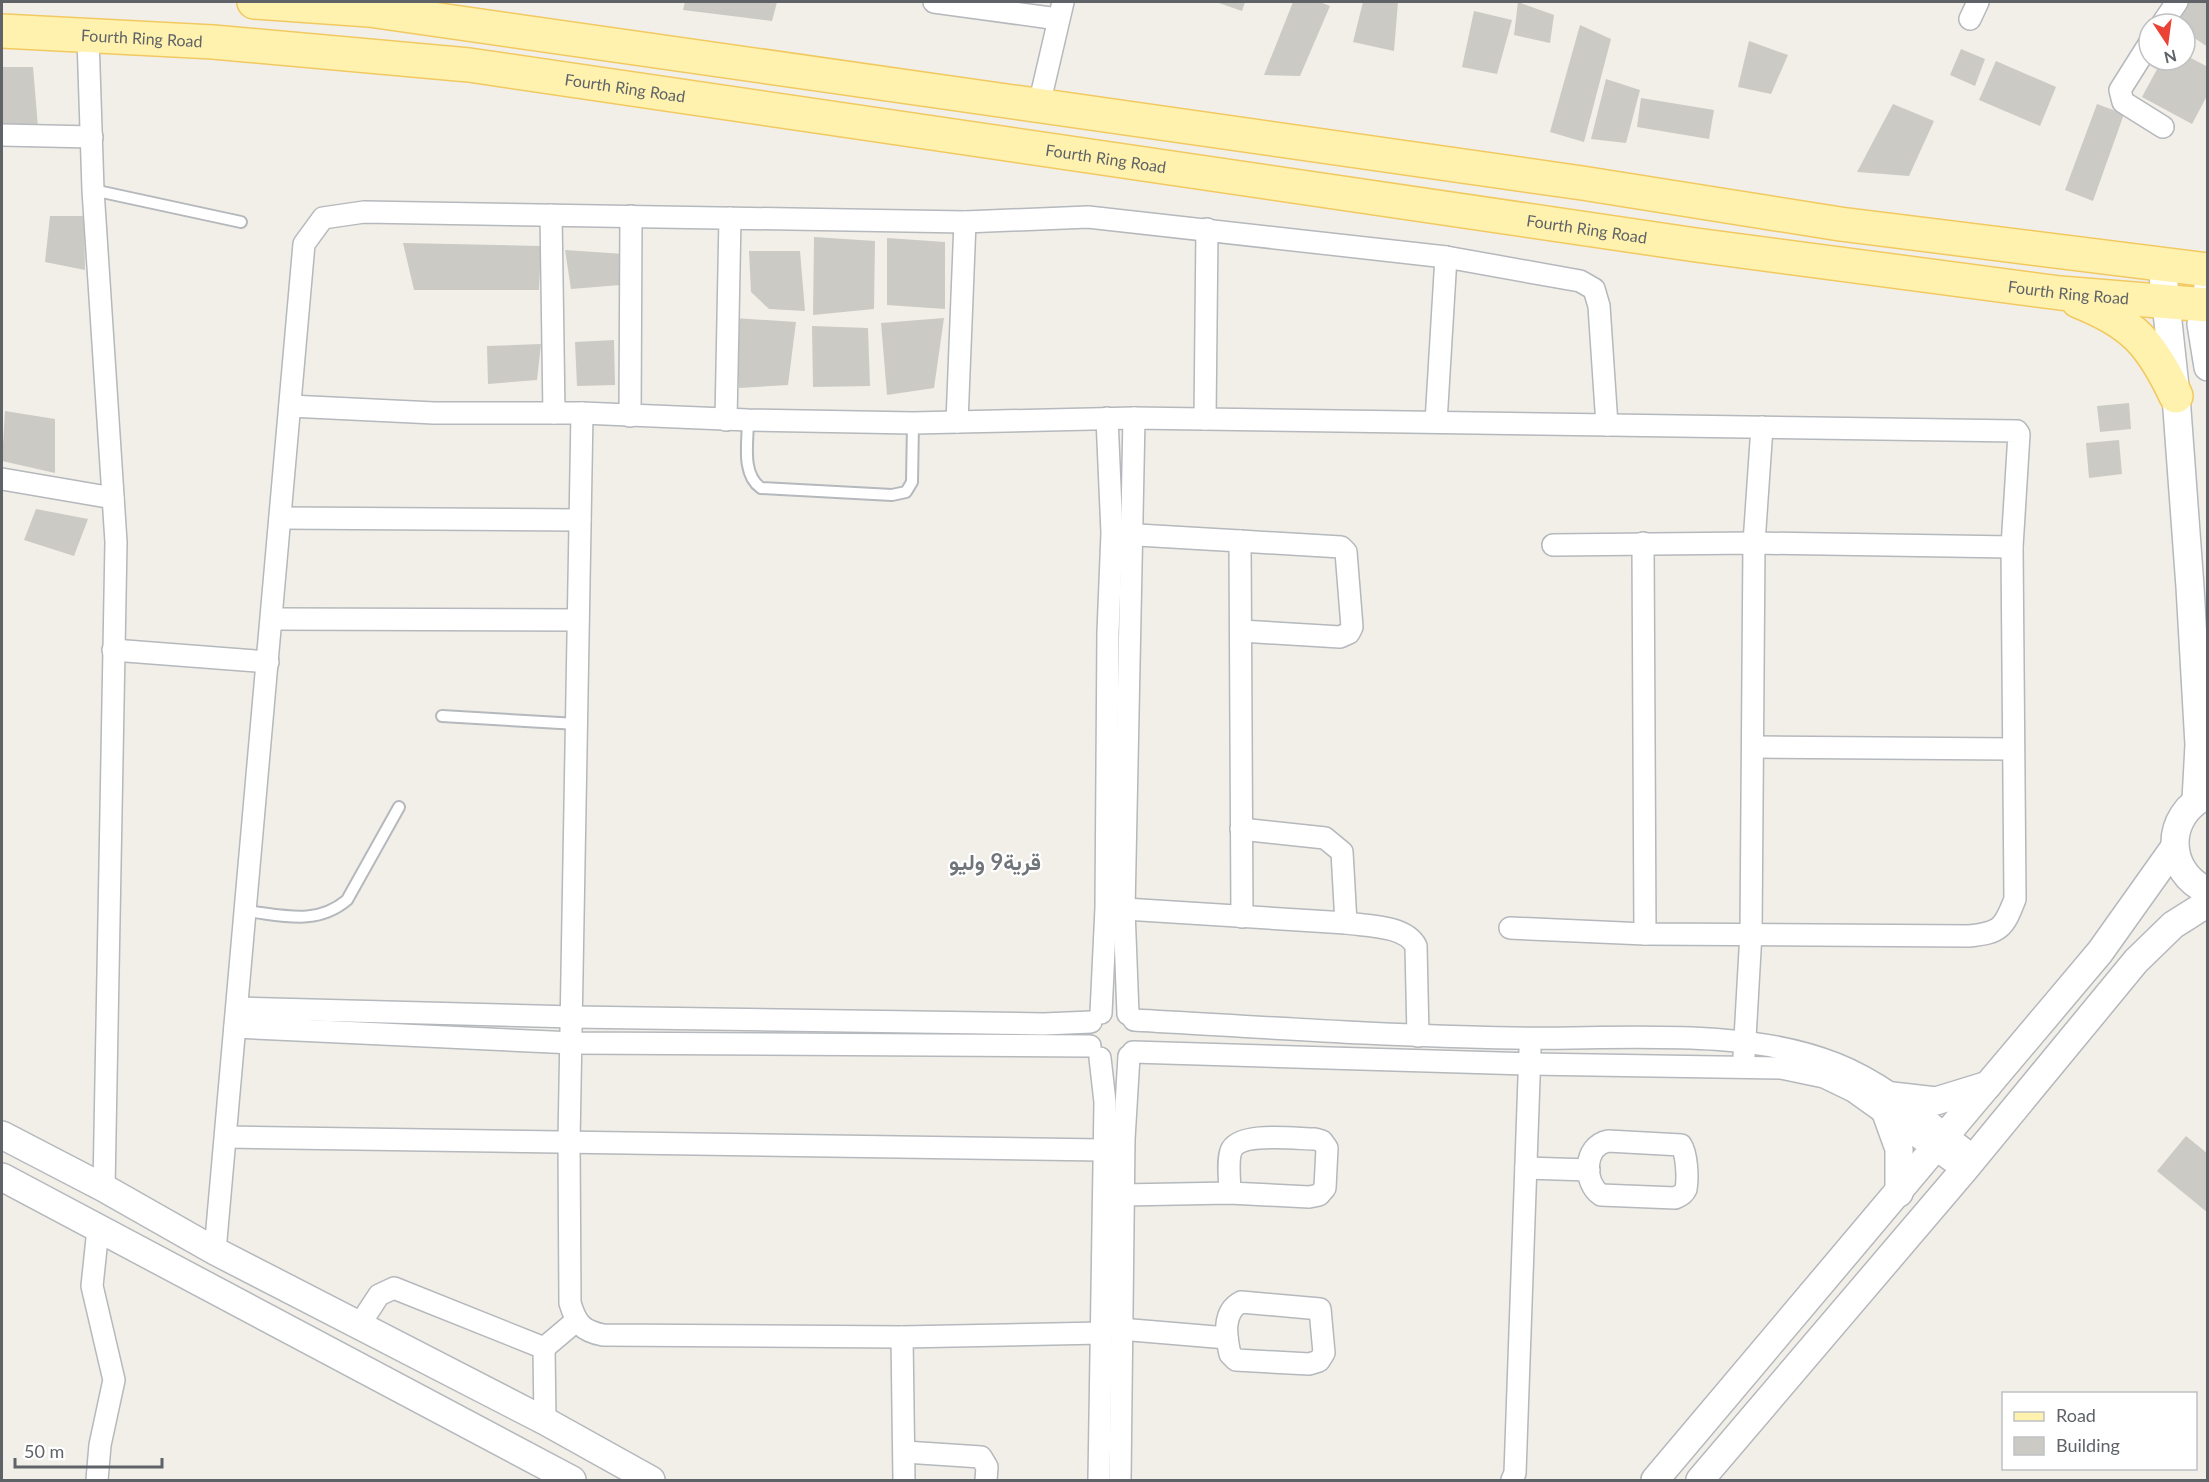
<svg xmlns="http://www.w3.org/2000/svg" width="2209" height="1482" viewBox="0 0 2209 1482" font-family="Lato,Vazirmatn,sans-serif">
	<rect width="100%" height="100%" fill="#f1efe8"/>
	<g fill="#cccac5">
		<polygon points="685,2 777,2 772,21 683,10"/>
		<polygon points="1216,2 1245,2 1242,11"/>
		<polygon points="1293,2 1320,2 1330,6 1300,76 1264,75"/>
		<polygon points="1363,2 1398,2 1394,51 1353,42"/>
		<polygon points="1518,2 1554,15 1550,43 1514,35"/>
		<polygon points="2189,2 2208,2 2208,47 2185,32 2185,24 2174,24"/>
		<polygon points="1474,11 1512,20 1497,74 1462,67"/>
		<polygon points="1580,25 1611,39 1584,142 1550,132"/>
		<polygon points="1749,41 1788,55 1771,94 1738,87"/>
		<polygon points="1961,49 1985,59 1975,86 1950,75"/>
		<polygon points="2185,55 2208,67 2208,94 2192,124 2142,97 2162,60 2185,60"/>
		<polygon points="1996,61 2056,87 2040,126 1979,100"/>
		<polygon points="2,67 33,67 38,127 2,125"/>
		<polygon points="1606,79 1640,90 1626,143 1591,139"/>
		<polygon points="1641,98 1714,110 1709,139 1637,127"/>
		<polygon points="1893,104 1934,121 1909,176 1857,172"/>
		<polygon points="2097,104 2124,114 2093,201 2065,190"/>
		<polygon points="50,216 84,216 85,270 45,262"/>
		<polygon points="814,237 875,241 874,309 813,315"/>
		<polygon points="887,238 945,242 945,309 887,305"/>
		<polygon points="403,243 541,246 539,290 414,290"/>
		<polygon points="565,250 624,254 620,285 571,289"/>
		<polygon points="749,251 800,251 805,311 769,309 751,292"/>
		<polygon points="734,318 796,322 788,385 739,388"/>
		<polygon points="944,318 934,388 887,395 881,323"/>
		<polygon points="812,326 868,328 870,386 813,387"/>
		<polygon points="614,340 615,385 577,386 575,342"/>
		<polygon points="541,344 537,380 488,384 487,346"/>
		<polygon points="2129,403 2131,429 2100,432 2097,406"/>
		<polygon points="5,411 55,419 55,473 2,461"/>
		<polygon points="2119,440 2122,474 2089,478 2086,443"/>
		<polygon points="36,509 88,519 74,556 24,540"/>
		<polygon points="2186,1136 2208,1154 2208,1213 2157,1171"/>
	</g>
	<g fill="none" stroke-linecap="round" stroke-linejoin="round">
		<g stroke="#b5b8bc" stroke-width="14">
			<g id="service">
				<polyline points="93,190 241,222"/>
				<path d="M748,420C748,442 741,474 761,488L892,495L906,492L912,482L913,423"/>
				<polyline points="442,716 577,724"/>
				<path d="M246,911C283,915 316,926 347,900L399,807"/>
			</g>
		</g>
		<g stroke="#b5b8bc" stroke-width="24">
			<g id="minor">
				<polyline points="934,2 1058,19"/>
				<polyline points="1970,19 1978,2"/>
				<polyline points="2162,24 2177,2"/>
				<polyline points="88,38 93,190 116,542 104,1188"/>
				<polyline points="2149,44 2120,90 2123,102 2163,127"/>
				<polyline points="1039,105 1063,2"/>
				<polyline points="2,135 92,137"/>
				<polyline points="551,215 554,413"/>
				<path d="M290,406L434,413H582L748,420L913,423L1134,418L2017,431L2019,434L2012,547L2015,899C2004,928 2000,933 1969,936L1645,934L1510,928"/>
				<path d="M582,413L569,1142L570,1303C576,1323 582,1331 603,1335L902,1337L1101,1333"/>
				<polyline points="630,416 631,216"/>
				<polyline points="1205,419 1207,229"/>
				<polyline points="726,420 730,218"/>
				<polyline points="957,422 965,222"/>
				<polyline points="1436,422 1446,257"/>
				<polyline points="2,479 113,498"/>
				<polyline points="280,518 580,520"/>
				<polyline points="1121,534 1240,541 1242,917"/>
				<polyline points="1240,541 1341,547 1346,552 1352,627 1349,633 1340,637 1241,631"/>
				<polyline points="1643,543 1645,934"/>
				<polyline points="1553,545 1754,543 2012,547"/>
				<polyline points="272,619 578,620"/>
				<polyline points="113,650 268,662"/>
				<polyline points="1755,747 2012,749"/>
				<polyline points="1109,908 1346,923 1342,852 1325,838 1241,829"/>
				<path d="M1346,923C1366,926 1405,925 1416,946L1418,1036"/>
				<polyline points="237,1008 573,1017 1044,1024 1091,1022"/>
				<polyline points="1101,1013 1106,908 1108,632 1112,533 1107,418"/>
				<polyline points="1128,1014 1124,910 1134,418"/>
				<path d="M1134,1020C1260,1027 1387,1036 1513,1038C1614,1040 1742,1026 1836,1064C1887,1084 1932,1125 1975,1157"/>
				<polyline points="235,1027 573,1043 1090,1046"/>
				<polyline points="1133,1052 1530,1064 1781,1068 1824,1077 1853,1091 1964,1170"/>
				<polyline points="1744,1056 1751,933 1754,543 1762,427"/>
				<polyline points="226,1137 1102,1150"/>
				<path d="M1608,1141L1681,1145C1687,1154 1688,1178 1686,1189C1684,1194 1680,1196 1675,1198L1601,1195C1583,1183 1583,1146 1608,1141Z"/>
				<polyline points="1526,1168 1589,1170"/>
				<path d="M1123,1195L1230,1193L1309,1197L1319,1195L1325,1188L1327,1148L1322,1141L1315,1139C1296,1139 1239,1131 1231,1151C1227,1162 1230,1181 1230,1193"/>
				<polyline points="215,1251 304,244 323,218 364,212 965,222 1088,217 1446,257 1580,281 1594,289 1599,306 1607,425"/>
				<path d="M1241,1302L1320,1309L1324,1353L1319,1361L1309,1364L1236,1360L1230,1354C1226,1336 1222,1312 1241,1302Z"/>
				<polyline points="360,1324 379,1295 394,1288 544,1348"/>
				<polyline points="1120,1329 1227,1338"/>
				<polyline points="902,1337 904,1480"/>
				<polyline points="544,1348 545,1421"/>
				<polyline points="544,1348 576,1321"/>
				<polyline points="905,1452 981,1457 987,1467 986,1480"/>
				<polyline points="97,1480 100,1445 114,1380 92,1286 98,1229"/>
				<polyline points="1099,1480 1105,1102 1100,1058"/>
				<polyline points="1120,1480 1124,1139 1129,1056"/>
				<polyline points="1512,1480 1515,1473 1530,1050"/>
			</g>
		</g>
		<g stroke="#b5b8bc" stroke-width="30">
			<g id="tertiary">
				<polyline points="2162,266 2176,396 2190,587 2199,745 2196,800"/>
				<polyline points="2208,287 2201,324 2208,367"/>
				<path d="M2208,795C2164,814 2164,872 2208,891"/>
				<polyline points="1892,1096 1936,1101 1988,1085"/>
				<polyline points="1886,1113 1899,1149 1899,1193"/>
				<polyline points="2,1135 104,1188 215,1251 545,1421 651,1480"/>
				<polyline points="2,1177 572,1480"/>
				<polyline points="1655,1480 2100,952 2174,848"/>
				<polyline points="1700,1480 1964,1170 2136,961 2173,925 2208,903"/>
			</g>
		</g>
		<g stroke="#f2c960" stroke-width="36">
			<g id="primary">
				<polyline points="254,2 369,10 1582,183 1840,224 2208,270"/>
				<path id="s1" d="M2,31L213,42L469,65L1696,245L2060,293L2208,305"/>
				<path d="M2078,301C2133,323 2151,343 2176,396"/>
			</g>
		</g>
		<use href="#service" stroke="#fff" stroke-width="10"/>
		<use href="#minor" stroke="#fff" stroke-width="21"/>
		<use href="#tertiary" stroke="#fff" stroke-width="27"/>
		<use href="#primary" stroke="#fff2af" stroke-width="33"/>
	</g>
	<g text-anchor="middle" stroke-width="4.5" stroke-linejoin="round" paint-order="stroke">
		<g font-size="16" fill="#5f6368" stroke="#fff">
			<text dy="6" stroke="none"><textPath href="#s1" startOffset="140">Fourth Ring Road</textPath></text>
			<text dy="6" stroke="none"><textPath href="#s1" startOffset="626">Fourth Ring Road</textPath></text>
			<text dy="6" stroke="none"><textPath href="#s1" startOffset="1112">Fourth Ring Road</textPath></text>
			<text dy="6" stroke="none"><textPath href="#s1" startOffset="1598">Fourth Ring Road</textPath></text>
			<text dy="6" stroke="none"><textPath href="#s1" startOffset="2084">Fourth Ring Road</textPath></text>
		</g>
		<g font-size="22" font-weight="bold" fill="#70757a" stroke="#fff">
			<text x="995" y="870">قرية9 وليو</text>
		</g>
	</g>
	<rect width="2209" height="1482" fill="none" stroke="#5f6368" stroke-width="6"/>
	<rect x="2002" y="1392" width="195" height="78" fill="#ffffff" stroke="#bfc1c3" stroke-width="1.5"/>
	<rect x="2014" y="1412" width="30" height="9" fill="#fff2af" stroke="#bfc1c3" stroke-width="1.5"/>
	<text x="2056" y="1422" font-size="18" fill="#5f6368">Road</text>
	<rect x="2014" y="1437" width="30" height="18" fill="#cccac5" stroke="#bfc1c3" stroke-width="1.5"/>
	<text x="2056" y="1452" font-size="18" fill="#5f6368">Building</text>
	<g transform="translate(2167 42) rotate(167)"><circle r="28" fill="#ffffff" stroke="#bfc1c3" stroke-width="1.5"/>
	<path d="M0-4.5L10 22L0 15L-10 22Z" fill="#ea4335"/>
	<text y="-9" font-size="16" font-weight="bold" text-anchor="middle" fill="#5f6368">N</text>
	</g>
	<path d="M15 1458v9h147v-9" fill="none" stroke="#5f6368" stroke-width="3"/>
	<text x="24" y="1458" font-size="18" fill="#5f6368" stroke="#ffffff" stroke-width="4.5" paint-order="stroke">50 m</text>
</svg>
